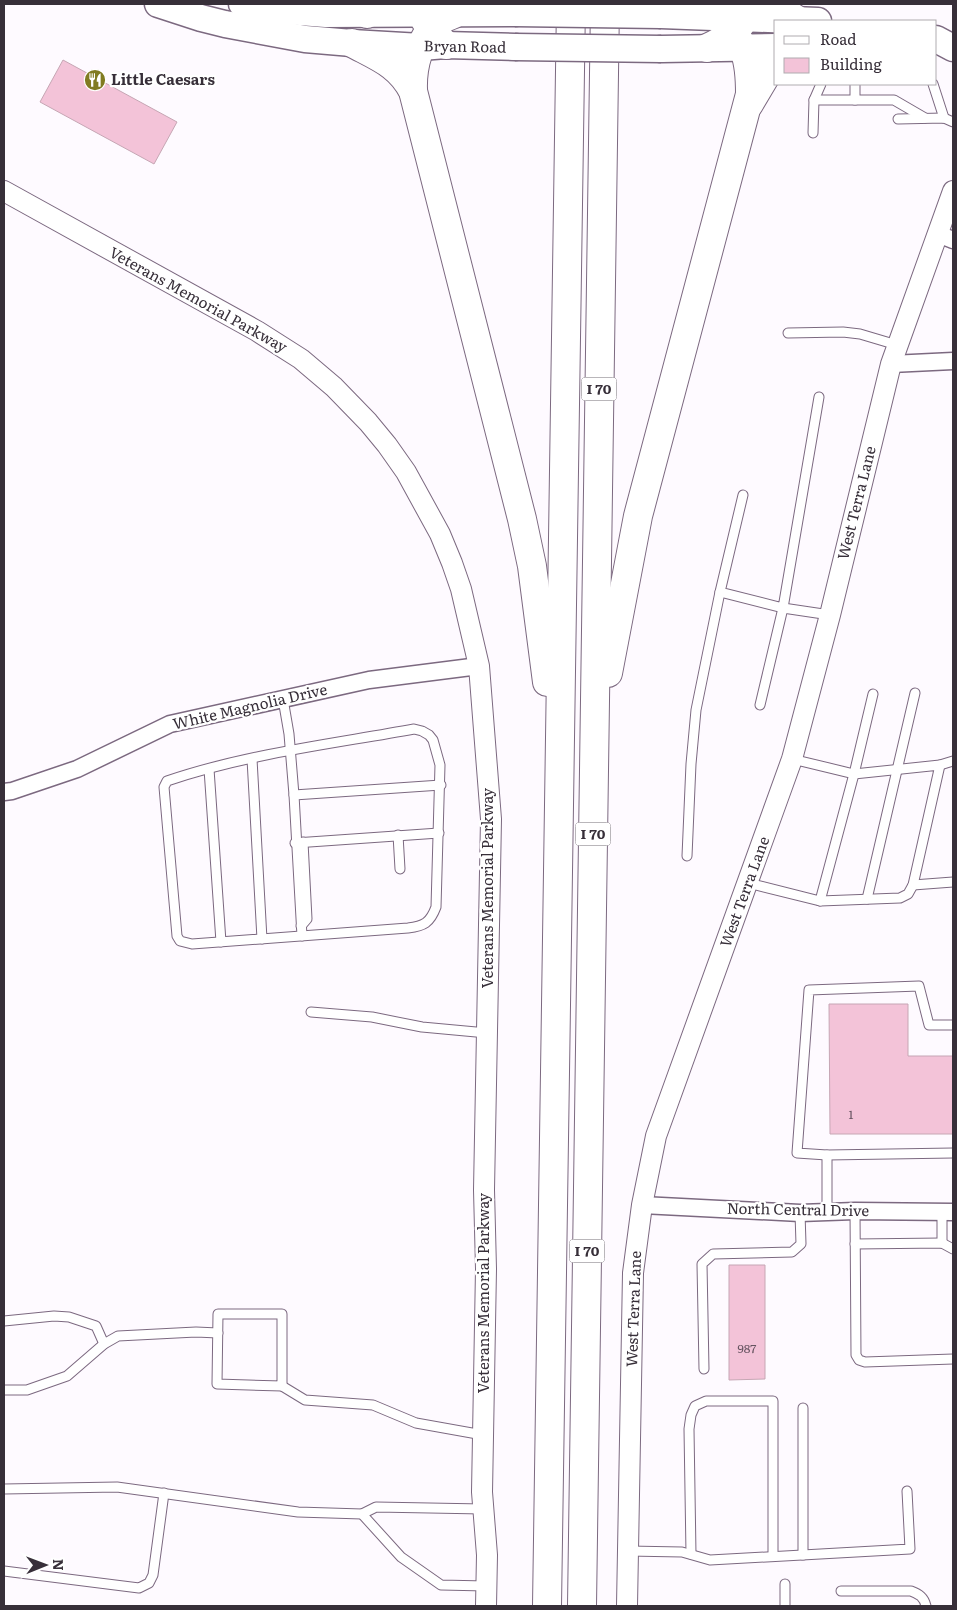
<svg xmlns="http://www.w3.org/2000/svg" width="957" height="1610" viewBox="0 0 957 1610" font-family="Literata,serif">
	<rect width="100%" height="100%" fill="#fefaff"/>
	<g fill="#f3c3d8" stroke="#c6a6b4">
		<polygon points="63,60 177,122 154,164 40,102"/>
		<polygon points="829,1004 908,1004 908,1056 953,1056 953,1134 830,1134"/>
		<polygon points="729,1265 765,1265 765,1379 729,1380"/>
	</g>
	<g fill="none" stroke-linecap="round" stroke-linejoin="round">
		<g stroke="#7c6980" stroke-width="11">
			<g id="service">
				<polyline points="933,84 944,118"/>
				<polyline points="814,100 894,100 925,118"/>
				<polyline points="855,100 855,84"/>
				<polyline points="898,119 944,118 953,122"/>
				<polyline points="813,133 814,100 821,84"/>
				<polyline points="788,333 843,332 860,334 897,345"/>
				<polyline points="743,495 720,592 783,608 819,397"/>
				<polyline points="283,699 289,734 294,795 302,936"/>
				<polyline points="760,705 783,608 830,615"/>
				<path d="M414,729L422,731L429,735L433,740L440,765L436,907C430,923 424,926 408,928L192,944L180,941L177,936L164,787L167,781C246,754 332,744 414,729Z"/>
				<polyline points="252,759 262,939"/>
				<polyline points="940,765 953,761"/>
				<polyline points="209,769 221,942"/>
				<polyline points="294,795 441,785"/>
				<polyline points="398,835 400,869"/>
				<polyline points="295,843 439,833"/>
				<polyline points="687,856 691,764 696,710 720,592"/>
				<polyline points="748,883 820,901 900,898 908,894 913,885 940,765 854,774 792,759"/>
				<polyline points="913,885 953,882"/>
				<polyline points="867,899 915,693"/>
				<polyline points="820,901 854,774 873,694"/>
				<polyline points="301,926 307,919 303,842"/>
				<polyline points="311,1012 372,1017 422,1027 487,1033"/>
				<polyline points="953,1025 929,1025 919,986 809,990 797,1153 827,1155 953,1153"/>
				<polyline points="827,1155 827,1211"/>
				<polyline points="855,1211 856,1355 859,1360 865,1362 953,1359"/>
				<polyline points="942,1213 942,1243"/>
				<polyline points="855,1244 942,1243 953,1249"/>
				<polygon points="218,1314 282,1314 282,1386 217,1384"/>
				<polyline points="4,1321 54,1316 69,1317 96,1326 104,1344"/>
				<polyline points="704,1369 702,1264 713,1254 792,1252 801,1244 800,1213"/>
				<polyline points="282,1386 305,1400 373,1405 416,1423 483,1435"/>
				<polyline points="4,1390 27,1390 67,1376 104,1344 118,1336 196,1332 218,1333"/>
				<polyline points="803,1408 803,1555"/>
				<polyline points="4,1489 117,1487 298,1512 362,1514 376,1507 483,1509"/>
				<polyline points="362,1514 401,1557 441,1585 486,1586"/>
				<polyline points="628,1551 682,1552 710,1560 910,1549 907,1491"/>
				<polyline points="691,1554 689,1429 691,1415 695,1406 706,1401 773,1401 773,1556"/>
				<polyline points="4,1571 139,1588 149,1583 153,1575 164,1493"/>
				<polyline points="785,1584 785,1606"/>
				<path d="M841,1591H911C919,1594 924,1597 926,1606"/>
			</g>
		</g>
		<g stroke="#7c6980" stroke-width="19">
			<g id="minor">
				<polyline points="938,234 953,240"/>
				<polyline points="891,364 953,361"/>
				<polyline points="4,792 12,791 77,769 170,724 369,680 479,666"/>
				<polyline points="642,1205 800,1213 855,1211 953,1212"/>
			</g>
		</g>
		<g stroke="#7c6980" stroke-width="22">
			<g id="tertiary">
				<polyline points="4,191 257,331 301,359 334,387 368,422 387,445 406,472 440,534 452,563 461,589 479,666 491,819 484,1190 486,1269 482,1492 487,1555 486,1606"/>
				<polyline points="627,1606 633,1273 642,1205 656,1136 792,759 830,615 891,364 953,191"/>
			</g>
		</g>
		<g stroke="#7c6980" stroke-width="29">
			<g id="primary">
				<polyline points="158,4 201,18 225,24 305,39 352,43 421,47 446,45 515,47"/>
				<polyline points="242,4 274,10 326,14 515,13"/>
				<polyline points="661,15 818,21"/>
				<polyline points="936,39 953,48"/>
				<polyline points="661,49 776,47"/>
			</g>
		</g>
		<g stroke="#7c6980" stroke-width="30">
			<g id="motorway">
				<path d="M419,4C423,22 433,33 446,45"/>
				<polyline points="773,4 797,20"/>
				<polyline points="367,14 384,4"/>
				<path d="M352,43C378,57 399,64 413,91L522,519L532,566L547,682"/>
				<path d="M707,48C730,38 742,28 752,4"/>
				<path d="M413,91C412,66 419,39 438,22C443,18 450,16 456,13"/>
				<polyline points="749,104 765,77 776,64"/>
				<path d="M608,673L638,516L750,94C750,58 746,42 718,17"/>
				<polyline points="547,1606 571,4"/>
				<polyline points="582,1606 605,4"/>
			</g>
		</g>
		<use href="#service" stroke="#fff" stroke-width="9"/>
		<use href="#minor" stroke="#fff" stroke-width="16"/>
		<use href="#tertiary" stroke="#fff" stroke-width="20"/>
		<use href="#primary" stroke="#fff" stroke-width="26"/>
		<use href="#motorway" stroke="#fff" stroke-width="28"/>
		<g stroke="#7c6980" stroke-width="29" stroke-linecap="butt">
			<g id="primary-bridge">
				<polyline points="515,13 661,15"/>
				<polyline points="515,47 661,49"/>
			</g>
		</g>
		<use href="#primary-bridge" stroke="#fff" stroke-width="26"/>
	</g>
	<defs>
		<g id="restaurant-disc" transform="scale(1.125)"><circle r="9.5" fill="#807b21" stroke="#fff"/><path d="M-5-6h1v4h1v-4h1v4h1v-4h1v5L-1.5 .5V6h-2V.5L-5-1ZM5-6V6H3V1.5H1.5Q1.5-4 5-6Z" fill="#fff"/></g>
	</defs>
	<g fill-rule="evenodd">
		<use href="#restaurant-disc" x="95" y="80"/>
	</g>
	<g text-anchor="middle" stroke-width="4.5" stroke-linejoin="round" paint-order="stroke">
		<g font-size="12" fill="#665461">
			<text x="851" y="1119">1</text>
			<text x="747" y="1353">987</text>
		</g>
		<g fill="#fff" stroke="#736d74" stroke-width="1">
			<rect x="581.5" y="377.5" width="35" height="23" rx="4"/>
			<rect x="575.5" y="822.5" width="35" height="23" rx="4"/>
			<rect x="569.5" y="1239.5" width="35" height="23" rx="4"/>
		</g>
		<g font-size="14" font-weight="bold" fill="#372f39">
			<text x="599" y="394">I 70</text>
			<text x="593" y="839">I 70</text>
			<text x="587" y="1256">I 70</text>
		</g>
		<g font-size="15" fill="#372f39" stroke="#fff">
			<text transform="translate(465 47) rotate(1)" y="5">Bryan Road</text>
			<text transform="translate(198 300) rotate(29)" y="5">Veterans Memorial Parkway</text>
			<text transform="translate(857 503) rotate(-76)" y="5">West Terra Lane</text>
			<text transform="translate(250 707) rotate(-13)" y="5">White Magnolia Drive</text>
			<text transform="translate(488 888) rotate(-90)" y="5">Veterans Memorial Parkway</text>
			<text transform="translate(745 892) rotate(-70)" y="5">West Terra Lane</text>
			<text transform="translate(798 1210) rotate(1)" y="5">North Central Drive</text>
			<text transform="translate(484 1293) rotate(-90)" y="5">Veterans Memorial Parkway</text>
			<text transform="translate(634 1309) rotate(-88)" y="5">West Terra Lane</text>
		</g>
		<g font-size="15" font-weight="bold" fill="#372f39" stroke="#fff" text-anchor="start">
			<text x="111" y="85">Little Caesars</text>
		</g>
	</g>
	<rect width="957" height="1610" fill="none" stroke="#372f39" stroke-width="10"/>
	<rect x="774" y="20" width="162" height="65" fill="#ffffff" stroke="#afacb0"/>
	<rect x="784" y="36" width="25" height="8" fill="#ffffff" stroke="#afacb0"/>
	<text x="820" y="45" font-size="15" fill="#372f39">Road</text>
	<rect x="784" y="58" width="25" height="15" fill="#f3c3d8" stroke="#afacb0"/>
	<text x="820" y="70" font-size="15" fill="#372f39">Building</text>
	<g transform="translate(45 1565) rotate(89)" stroke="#ffffff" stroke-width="4" paint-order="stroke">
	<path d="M0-4L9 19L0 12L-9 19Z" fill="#372f39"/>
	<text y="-8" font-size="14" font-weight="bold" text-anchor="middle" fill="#372f39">N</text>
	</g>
</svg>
